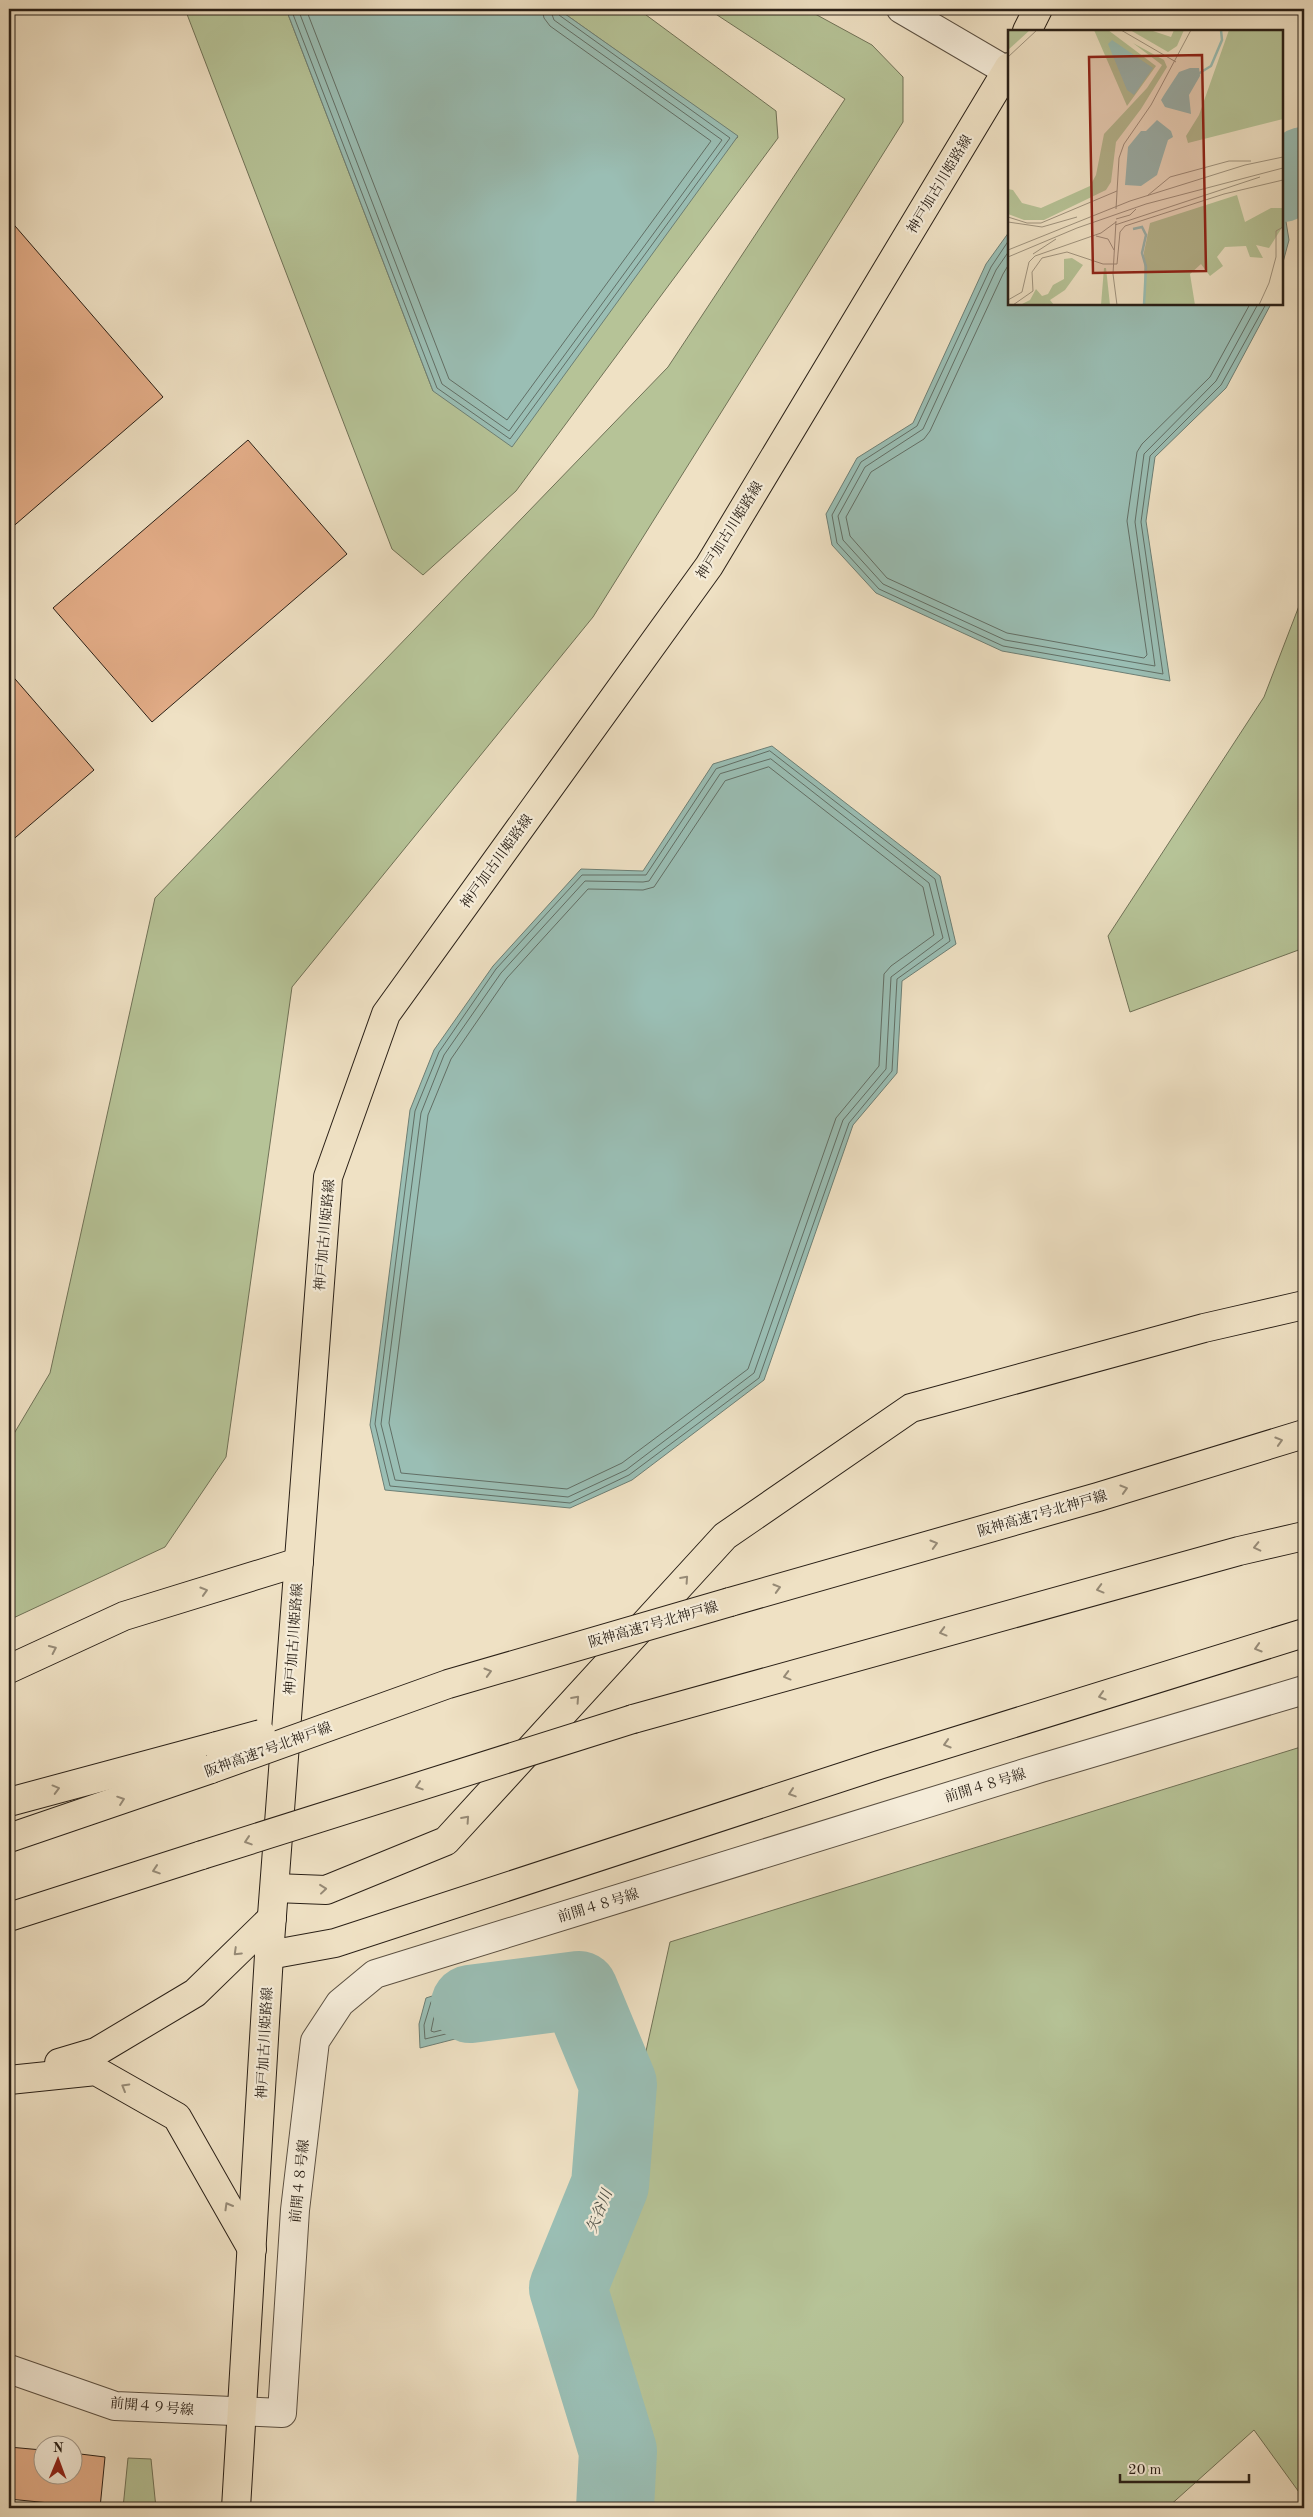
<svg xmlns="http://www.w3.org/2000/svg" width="1313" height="2517" viewBox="0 0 1313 2517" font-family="'Old Standard TT','Noto Serif JP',serif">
	<rect width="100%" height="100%" fill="#efe1c4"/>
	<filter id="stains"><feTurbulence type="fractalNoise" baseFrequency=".004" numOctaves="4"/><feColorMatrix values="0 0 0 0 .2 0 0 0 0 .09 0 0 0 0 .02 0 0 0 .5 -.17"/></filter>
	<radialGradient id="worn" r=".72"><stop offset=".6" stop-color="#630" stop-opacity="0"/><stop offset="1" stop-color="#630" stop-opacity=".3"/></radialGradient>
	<g fill="#b6c397" stroke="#707257">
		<polygon points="185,9 286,9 433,391 738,137 558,9 638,9 776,111 778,138 516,491 423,575 392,549"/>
		<polygon points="708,9 806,9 872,45 903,77 903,122 593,617 292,987 226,1457 165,1547 9,1620 9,1442 50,1373 155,898 668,367 845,99"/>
		<polygon points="1304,593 1304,948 1130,1012 1108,936 1264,697"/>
		<polygon points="1304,1746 1304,2499 1254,2430 1167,2508 596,2508 597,2274 670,1942"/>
		<polygon points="128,2458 151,2459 156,2508 123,2508"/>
	</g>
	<g fill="#9abeb4" stroke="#6d7f75">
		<polygon points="286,9 558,9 738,136 512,447 433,391"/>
		<polygon points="1282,197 1289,240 1282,266"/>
		<polygon points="1009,232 1009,304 1271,304 1226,388 1155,457 1146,521 1170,681 1002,651 876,593 832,545 826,514 857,458 913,423 986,264"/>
		<polygon points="772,746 940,876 956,944 902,981 897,1073 853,1125 764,1380 632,1480 570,1508 385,1490 370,1425 410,1110 434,1050 493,966 581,869 643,871 713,764"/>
		<polygon points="522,1967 572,2009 420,2048 419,2024 426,1998"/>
	</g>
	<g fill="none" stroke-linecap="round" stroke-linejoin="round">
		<g stroke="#626f66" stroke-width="1">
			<polyline points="291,9 437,388 510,439 730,138 559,15 556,9"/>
			<polyline points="298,9 442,384 509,431 722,140 554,20 550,9"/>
			<polyline points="306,9 449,379 507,420 711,141 550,26 544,18 542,9"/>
			<polyline points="1009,240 991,267 917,426 861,462 832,515 837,543 879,589 1003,646 1163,674 1141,522 1150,456 1221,385 1266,304"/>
			<polyline points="1009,251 996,270 923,429 865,467 838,516 843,540 883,584 1005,640 1155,666 1135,522 1144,454 1216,381 1258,304"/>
			<polyline points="1009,264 1003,274 930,431 924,439 871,472 846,517 850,536 887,578 1007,633 1144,658 1147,655 1127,521 1137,452 1142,444 1210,377 1250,304"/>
			<polygon points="770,751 935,879 950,941 897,979 892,1071 849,1123 759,1378 629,1475 570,1503 390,1486 375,1424 415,1111 439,1052 496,969 582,875 646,875 716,769"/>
			<polygon points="771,759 929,883 943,938 891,977 886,1069 843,1120 754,1373 626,1470 568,1497 395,1480 381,1424 421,1113 444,1055 501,973 585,881 643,882 649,881 720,774"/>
			<polygon points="769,767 923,887 934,935 891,966 884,974 879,1066 836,1118 748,1369 622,1463 567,1489 401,1473 389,1423 428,1115 451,1059 507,978 588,889 643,890 654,887 725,781"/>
			<polygon points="520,1973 558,2003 558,2007 425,2039 424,2025 431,2002"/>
			<polygon points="519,1980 544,2000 544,2004 434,2032 431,2031 436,2007"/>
			<polygon points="517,1988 528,1997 528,2000 443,2022 440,2021 443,2012"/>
		</g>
		<g stroke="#9abeb4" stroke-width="78">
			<polyline points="1282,183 1304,166"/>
			<polyline points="470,2004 579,1990 618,2084 610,2185 568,2288 618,2451 615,2508"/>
		</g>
	</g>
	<g fill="#e3ad88" stroke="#2a2017">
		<polygon points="9,219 163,397 9,530"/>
		<polygon points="248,440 347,554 152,722 53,608"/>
		<polygon points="9,672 94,770 9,843"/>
		<polygon points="9,2447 42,2450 42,2474 72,2474 72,2453 105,2457 100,2508 9,2499"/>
	</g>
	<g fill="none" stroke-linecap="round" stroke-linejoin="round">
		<g stroke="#5b5042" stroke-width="30">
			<polyline id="minor" points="9,2369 115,2406 282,2413 295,2210 315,2041 340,2003 375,1974 1041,1768 1304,1690"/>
		</g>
		<g stroke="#5b5042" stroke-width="30">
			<polyline id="tertiary" points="901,9 1007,71"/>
		</g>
		<g stroke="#2a2017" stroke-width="30">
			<g id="primary">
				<polyline points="1027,31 1038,9"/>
				<polyline points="236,2508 269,1955 328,1177 386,1014 709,566 1009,67"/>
			</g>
		</g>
		<g stroke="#2a2017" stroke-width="30">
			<g id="motorway">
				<polyline points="730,1602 1098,1497 1304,1434"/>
				<polyline points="9,1669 124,1616 299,1562"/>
				<polyline points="633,1719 1239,1551 1304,1536"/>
				<polyline points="9,1802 217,1746"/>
				<polyline points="9,1838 211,1769"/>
				<polyline points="275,1888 326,1890 446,1841 725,1536 911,1408 1204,1328 1304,1305"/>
				<polyline points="9,1917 202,1855"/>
				<polyline points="269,1955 335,1943 879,1765 1304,1633"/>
				<polyline points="59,2063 96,2052 195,1993 272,1918"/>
				<polyline points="9,2080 96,2071 177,2117 252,2249"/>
			</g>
		</g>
		<use href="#minor" stroke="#f5ecd9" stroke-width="28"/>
		<use href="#tertiary" stroke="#f5ecd9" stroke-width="28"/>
		<use href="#primary" stroke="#efe1c4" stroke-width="28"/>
		<use href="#motorway" stroke="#efe1c4" stroke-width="28"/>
		<g stroke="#2a2017" stroke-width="30" stroke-linecap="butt">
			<g id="motorway-bridge">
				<polyline points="217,1746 261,1734"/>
				<polyline points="211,1769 448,1684 730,1602"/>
				<polyline points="202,1855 633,1719"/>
			</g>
		</g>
		<use href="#motorway-bridge" stroke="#efe1c4" stroke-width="28"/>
	</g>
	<defs><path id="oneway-chevron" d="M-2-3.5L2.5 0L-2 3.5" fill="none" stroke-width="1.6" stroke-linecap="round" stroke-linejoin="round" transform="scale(1.25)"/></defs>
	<g stroke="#968a76">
		<use href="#oneway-chevron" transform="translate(1279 1441) rotate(-17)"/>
		<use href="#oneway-chevron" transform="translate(1124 1489) rotate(-17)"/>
		<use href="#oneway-chevron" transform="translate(934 1544) rotate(-16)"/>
		<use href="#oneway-chevron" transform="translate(1257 1547) rotate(167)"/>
		<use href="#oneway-chevron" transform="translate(685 1579) rotate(-48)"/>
		<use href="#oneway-chevron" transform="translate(777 1588) rotate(-16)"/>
		<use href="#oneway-chevron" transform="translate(1100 1589) rotate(165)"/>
		<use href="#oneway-chevron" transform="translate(204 1591) rotate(-17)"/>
		<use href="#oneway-chevron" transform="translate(943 1632) rotate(165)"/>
		<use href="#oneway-chevron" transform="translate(1258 1648) rotate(163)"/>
		<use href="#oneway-chevron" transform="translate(53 1649) rotate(-25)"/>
		<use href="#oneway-chevron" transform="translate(488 1672) rotate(-16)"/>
		<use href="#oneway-chevron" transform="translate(787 1676) rotate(165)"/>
		<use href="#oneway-chevron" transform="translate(1102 1696) rotate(163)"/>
		<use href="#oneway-chevron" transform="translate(576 1699) rotate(-48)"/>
		<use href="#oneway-chevron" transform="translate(947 1744) rotate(163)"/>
		<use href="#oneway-chevron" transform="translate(419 1786) rotate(162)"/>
		<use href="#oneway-chevron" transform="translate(56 1789) rotate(-15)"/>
		<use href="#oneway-chevron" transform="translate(792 1793) rotate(162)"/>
		<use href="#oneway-chevron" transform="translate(121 1800) rotate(-19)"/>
		<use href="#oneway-chevron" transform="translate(466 1819) rotate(-48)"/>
		<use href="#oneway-chevron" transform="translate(248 1841) rotate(162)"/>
		<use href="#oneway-chevron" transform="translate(156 1870) rotate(162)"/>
		<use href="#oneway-chevron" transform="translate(323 1889) rotate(-6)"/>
		<use href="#oneway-chevron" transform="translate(237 1952) rotate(136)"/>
		<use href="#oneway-chevron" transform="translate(125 2087) rotate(-150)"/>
		<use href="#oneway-chevron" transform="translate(228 2206) rotate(-120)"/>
	</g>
	<g text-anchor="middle" stroke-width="4.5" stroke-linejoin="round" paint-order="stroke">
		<g font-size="14" fill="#2a2017" stroke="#f5ecd9">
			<text transform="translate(939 184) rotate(-59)" y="5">神戸加古川姫路線</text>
			<text transform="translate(729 530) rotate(-58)" y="5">神戸加古川姫路線</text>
			<text transform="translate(496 861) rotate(-54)" y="5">神戸加古川姫路線</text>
			<text transform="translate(324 1235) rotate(-85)" y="5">神戸加古川姫路線</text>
			<text transform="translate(1042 1513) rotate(-16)" y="5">阪神高速7号北神戸線</text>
			<text transform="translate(653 1624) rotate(-16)" y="5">阪神高速7号北神戸線</text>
			<text transform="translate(293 1639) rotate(-86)" y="5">神戸加古川姫路線</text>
			<text transform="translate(268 1749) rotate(-20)" y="5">阪神高速7号北神戸線</text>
			<text transform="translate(985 1785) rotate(-17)" y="5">前開４８号線</text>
			<text transform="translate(598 1905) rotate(-17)" y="5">前開４８号線</text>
			<text transform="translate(264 2043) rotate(-87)" y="5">神戸加古川姫路線</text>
			<text transform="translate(299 2181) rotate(-84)" y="5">前開４８号線</text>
			<text transform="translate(152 2406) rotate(5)" y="5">前開４９号線</text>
		</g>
		<g font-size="15" font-style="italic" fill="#4c4f46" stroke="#f5ecd9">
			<text transform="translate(599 2211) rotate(-68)" y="5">矢谷川</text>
		</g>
	</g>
	<g transform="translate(1008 30)">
		<rect width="275" height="275" fill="#efe1c4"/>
		<path d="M0,0H22L0,20ZM86,0H100L148,36L119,76ZM122,0H142L163,7L166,0H176L169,16L160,22ZM221,0H275V89L180,113L178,106L191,85ZM125,13L156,30L159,37L133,79L108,112L103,152L98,160L36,190H16L0,184V159L5,160L14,173L33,178L82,156L88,145L96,104L139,58L154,35ZM229,165L237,192L263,178H275V196L261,218L248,215L255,228L242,227L238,216L217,217L209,227L215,236L202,246L193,234L182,244L187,275H137L136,222L142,193ZM64,228L75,235L57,260L42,270L46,275H12L22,270L28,259L34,266L40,264L45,255L56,249V229ZM96,238H98L102,275H93Z" fill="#b6c397"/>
		<path d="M104,10L145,38L126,65L119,60L100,14ZM182,38H191L192,46L181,65L183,84L157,77L153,70L156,65L171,42ZM149,90L163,101L165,107L160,110L149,145L133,156L117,155L120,117L133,101H138Z" fill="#9abeb4"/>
		<path fill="none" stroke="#9abeb4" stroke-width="2.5" d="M185,47L203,36L214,10L213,0M125,199L134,197L138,205L134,223L138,237L136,275"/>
		<path fill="none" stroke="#a0947f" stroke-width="1" d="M113,0L168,32M0,27L29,0M139,166L162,147L221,131H243M108,179L111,128L116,114L143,75L183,0M0,187L19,193H33L109,161M108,189L122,185L128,179M108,191L105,244L109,275M0,192L34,197L69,187M107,195L252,147M88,206L100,209L106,220M0,220L122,171L237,135L275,127M25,224L48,209M0,227L69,198L138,174L275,138M0,270L14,262L21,232L27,226L93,203L108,192M5,275L25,261L24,242L34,228L59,222L95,234H109L112,202L117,196L216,164L275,150M251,275L261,253L268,227V201L275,197"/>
		<path fill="#8f2418" fill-opacity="0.15" stroke="#8f2418" stroke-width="2.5" d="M194,25L198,241L85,243L81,27Z"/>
		<rect width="275" height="275" fill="none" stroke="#2a2017" stroke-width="2.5"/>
	</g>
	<rect width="1313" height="2517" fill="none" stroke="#efe1c4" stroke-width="30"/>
	<rect x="10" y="10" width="1293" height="2497" fill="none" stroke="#2a2017" stroke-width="2.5"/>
	<rect x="15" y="15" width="1283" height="2487" fill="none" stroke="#2a2017"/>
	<g transform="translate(58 2460) rotate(1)"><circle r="24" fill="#f5ecd9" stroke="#a49a8b"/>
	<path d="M0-4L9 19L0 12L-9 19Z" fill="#8f2418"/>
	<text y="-8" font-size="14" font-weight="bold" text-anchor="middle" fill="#2a2017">N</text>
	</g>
	<path d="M1120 2474v8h129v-8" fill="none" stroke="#2a2017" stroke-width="2.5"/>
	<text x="1128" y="2474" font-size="15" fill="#2a2017" stroke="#f5ecd9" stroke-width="4" paint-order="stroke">20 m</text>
	<rect width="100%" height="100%" filter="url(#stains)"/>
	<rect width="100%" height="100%" fill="url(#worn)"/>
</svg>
